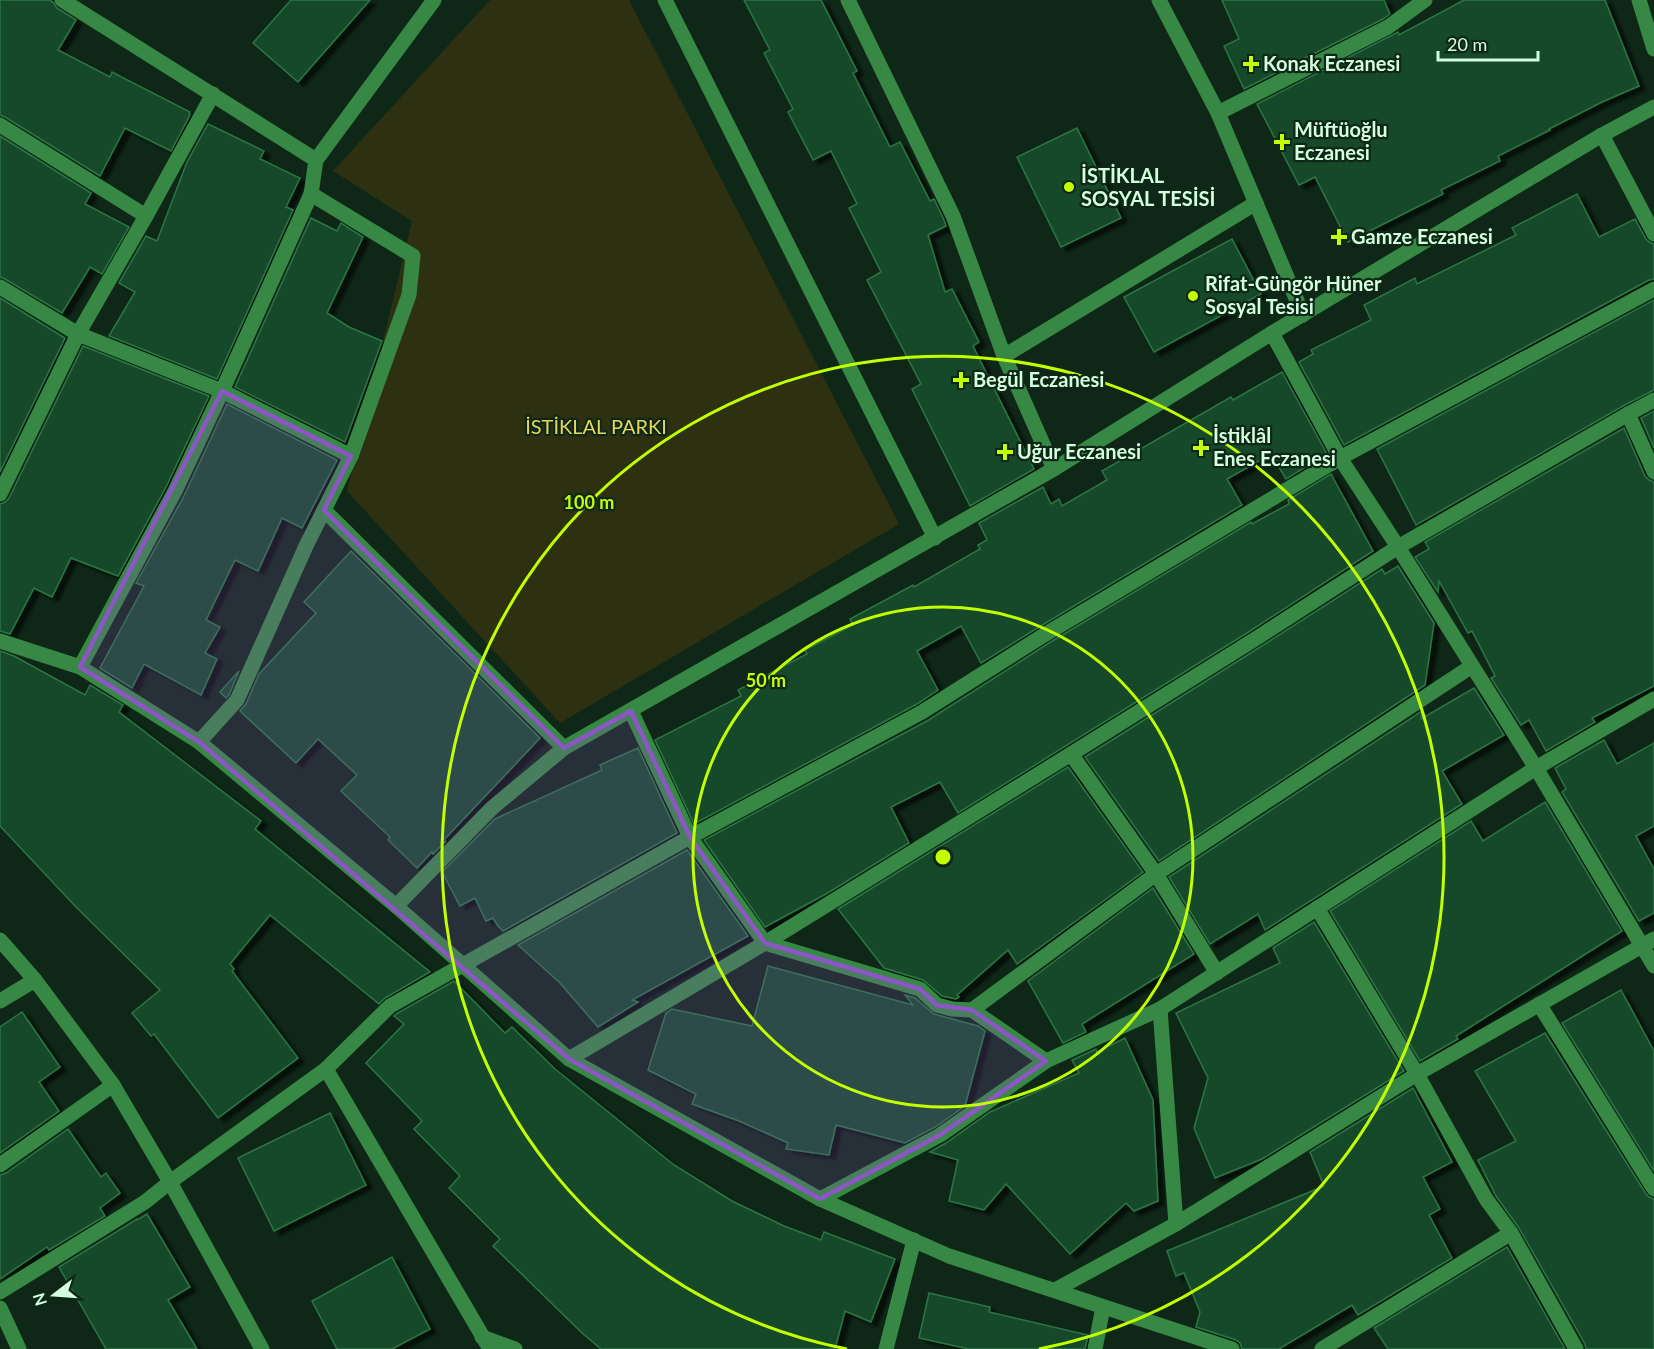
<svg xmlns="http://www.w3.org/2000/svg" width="1654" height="1349" viewBox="0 0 1654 1349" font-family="Lato,sans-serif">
	<defs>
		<filter id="shadow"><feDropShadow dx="6" dy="4" stdDeviation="1.5" flood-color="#0009"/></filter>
	</defs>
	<rect width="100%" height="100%" fill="#0e2716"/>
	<polygon fill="#2e3111" points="490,0 629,0 899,524 560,723 347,491 412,221 333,171"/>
	<g fill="#194929" stroke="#2a7644" stroke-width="1.5" filter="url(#shadow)">
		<polygon points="0,0 49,0 53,2 57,8 76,20 58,50 110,77 112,72 190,112 189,114 190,115 171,151 125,128 100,176 5,117 0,115"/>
		<polygon points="291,0 370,0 298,82 253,43"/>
		<polygon points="744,0 821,0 857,71 853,73 890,147 900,142 930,201 934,199 944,220 946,226 928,235 945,292 952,289 979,342 973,346 1034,469 970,506 912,389 921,384 867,280 881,272 849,208 857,204 831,151 813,160 788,112 793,109 764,53 770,50"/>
		<polygon points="1222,0 1384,0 1390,14 1383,19 1244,89 1224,46 1239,39"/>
		<polygon points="1464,0 1605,0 1639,86 1602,102 1549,129 1550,130 1498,156 1500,161 1441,190 1443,194 1348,242 1315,177 1299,185 1257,104 1398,32 1399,35"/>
		<polygon points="208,124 264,151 260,159 300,178 286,207 293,210 217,379 109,336 135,292 119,283 146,236 157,241 187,162"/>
		<polygon points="1077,128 1121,218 1061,247 1017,157"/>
		<polygon points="0,136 91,193 85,204 129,227 102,274 90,267 62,313 5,279 0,277"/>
		<polygon points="1577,194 1599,237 1635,219 1646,239 1649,242 1654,244 1654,279 1649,280 1344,445 1299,362 1313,354 1311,350 1371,320 1364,305 1415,278 1417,284 1516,235 1512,228"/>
		<polygon points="311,218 337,231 341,223 363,237 327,313 349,327 382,341 345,442 235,387"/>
		<polygon points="1232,239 1261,294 1154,352 1124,297"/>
		<polygon points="0,298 65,338 0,472"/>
		<polygon points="1654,300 1654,390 1623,406 1416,525 1377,449"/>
		<polygon points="83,346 209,396 166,487 118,576 71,558 52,597 34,588 10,634 0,631 0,504 5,502 9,498"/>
		<polygon points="1282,372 1327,454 1286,479 1271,454 1227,479 1242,505 1039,627 981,663 961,626 917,651 938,690 917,704 694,824 655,740 741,696 738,690 807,654 805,650 853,625 850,619 913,585 914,587 980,549 978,545 987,540 979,523 1043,487 1051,504 1059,499 1062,506 1107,480 1102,471 1231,397 1233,400"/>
		<polygon points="227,404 337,460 302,528 282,518 258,571 235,560 206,620 220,627 205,653 217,659 201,695 144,664 132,688 100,668 144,586 136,583 184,496"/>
		<polygon points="1654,411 1654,448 1641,418"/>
		<polygon points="1624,428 1645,476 1649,480 1654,482 1654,686 1592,718 1595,722 1546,751 1529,720 1521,725 1491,678 1495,676 1472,631 1468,633 1439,581 1438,592 1415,557 1429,549 1425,542"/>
		<polygon points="1331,474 1373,551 1247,633 958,813 940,782 891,807 909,843 826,894 765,927 704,840 927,721 1049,643 1251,522 1252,524 1289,504 1288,500"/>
		<polygon points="351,551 540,738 440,844 446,841 433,854 432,852 417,868 388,840 390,837 341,791 357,775 318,739 296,763 240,711 246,704 259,674 316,613 304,602"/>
		<polygon points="1398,566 1434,623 1425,685 1159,861 1085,757 1257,649 1382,569 1385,574"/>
		<polygon points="0,651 14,656 85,695 90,685 123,705 119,712 261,821 255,829 430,972 385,998 379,1004 270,915 230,964 234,969 232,971 298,1058 218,1118 154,1034 151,1036 132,1013 160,990 76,907 0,826"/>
		<polygon points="239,671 229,695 226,698 220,692"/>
		<polygon points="1474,688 1504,735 1442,771 1462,804 1265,930 1258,914 1210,944 1169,877 1422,711 1421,719"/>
		<polygon points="1604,740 1617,764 1654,743 1654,826 1636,836 1654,869 1654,913 1639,921 1562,792 1566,789 1555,768"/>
		<polygon points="638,748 677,833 503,931 498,926 493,918 486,921 475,898 460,906 442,872 495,819 602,770 600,765"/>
		<polygon points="1068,767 1143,872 1017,964 1008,950 957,995 959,997 956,999 942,996 923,980 884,968 838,909"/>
		<polygon points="1545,802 1622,931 1456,1036 1458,1039 1420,1061 1330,911 1471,821 1483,841"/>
		<polygon points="687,850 748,936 632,1000 638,1002 598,1027 560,983 518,945"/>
		<polygon points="1153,888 1194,954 1082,1024 1086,1032 1063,1043 1028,981"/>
		<polygon points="1314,922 1404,1071 1262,1159 1215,1178 1194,1128 1208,1078 1176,1013 1280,963 1273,948"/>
		<polygon points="768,966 913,1005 905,995 915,998 934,1014 978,1026 985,1031 965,1106 935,1127 905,1143 836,1125 829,1155 786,1149 788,1143 739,1121 692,1104 696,1094 648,1070 666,1013 672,1009 752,1026"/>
		<polygon points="454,981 505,1033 512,1027 555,1069 674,1165 732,1201 784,1226 821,1240 824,1232 895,1259 871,1322 845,1311 835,1349 601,1349 582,1333 493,1246 500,1239 449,1188 460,1176 414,1129 422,1121 366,1063 404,1024 394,1016 396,1014"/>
		<polygon points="1621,990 1654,1051 1654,1171 1562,1023"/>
		<polygon points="22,1012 60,1067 39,1082 59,1111 0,1153 0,1027"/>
		<polygon points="1545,1033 1646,1194 1649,1197 1654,1199 1654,1349 1586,1349 1585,1344 1519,1228 1496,1196 1478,1160 1516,1141 1475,1071"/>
		<polygon points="1125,1038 1153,1100 1158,1201 1134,1211 1126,1203 1070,1254 1006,1184 984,1210 949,1201 958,1160 930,1152 946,1143 990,1112 1079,1073 1072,1060 1096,1049 1097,1052"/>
		<polygon points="1413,1088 1452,1162 1423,1177 1440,1209 1429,1215 1452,1258 1358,1315 1352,1305 1279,1349 1242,1349 1240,1343 1236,1340 1196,1327 1200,1312 1184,1273 1176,1276 1167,1251 1324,1186 1310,1152"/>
		<polygon points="330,1113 366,1185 274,1231 238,1158"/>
		<polygon points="68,1129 101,1177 106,1173 120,1193 100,1208 105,1216 49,1250 47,1247 0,1279 0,1175 6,1173"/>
		<polygon points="147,1214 190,1287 168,1300 197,1349 106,1349 59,1267 137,1219 137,1220"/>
		<polygon points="1507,1247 1565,1349 1388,1349 1374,1328"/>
		<polygon points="392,1257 430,1329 392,1349 337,1349 312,1301"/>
		<polygon points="929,1293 990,1307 989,1312 1088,1335 1085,1349 969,1349 919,1338"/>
	</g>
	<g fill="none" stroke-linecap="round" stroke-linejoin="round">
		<g stroke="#378845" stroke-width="15">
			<polyline points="62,0 316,160"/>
			<polyline points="665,0 935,538"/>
			<polyline points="848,0 953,216 1004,356 1054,469"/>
			<polyline points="1159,0 1218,113 1303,315"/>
			<polyline points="1639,0 1654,49"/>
			<polyline points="1218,113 1388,27 1425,0"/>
			<polyline points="0,125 146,216"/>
			<polyline points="1602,135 1654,234"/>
			<polyline points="0,287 78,334 222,391 351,456"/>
			<polyline points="1272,333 1340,458 1398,547 1536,768 1654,966"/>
			<polyline points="1004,356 1256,203"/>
			<polyline points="1628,414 1654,400"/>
			<polyline points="0,494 78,334 146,216 213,94"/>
			<polyline points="324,510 564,748"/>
			<polyline points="0,641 80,667 199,742 396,906 569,1059 820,1199 949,1256 1232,1349"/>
			<polyline points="80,667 175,491 222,391 311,194 316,160 434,0"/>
			<polyline points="631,711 690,837 765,943 920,989 937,1005 952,1009 972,1010 1046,1061"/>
			<polyline points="199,742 237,700 306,546 351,456 409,295 413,256 311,194"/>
			<polyline points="1071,754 1156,874 1217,973"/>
			<polyline points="396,906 492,808 564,748 1054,469 1272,333 1602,135 1654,107"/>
			<polyline points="1317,908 1417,1074 1486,1199 1511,1233 1576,1349"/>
			<polyline points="0,940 35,980 113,1085 170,1182 262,1349"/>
			<polyline points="0,1001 35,980"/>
			<polyline points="1539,1004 1654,1189"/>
			<polyline points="1160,1009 1176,1224"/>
			<polyline points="972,1010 1156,874 1472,666"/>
			<polyline points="569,1059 765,943 1071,754 1252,641 1398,547 1628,414 1654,472"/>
			<polyline points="326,1069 390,1006 690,837 922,712 1044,635 1340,458 1654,289"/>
			<polyline points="0,1165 113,1085"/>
			<polyline points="820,1199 940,1135 1046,1061 1160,1009 1536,768 1654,699"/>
			<polyline points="1055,1290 1176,1224 1417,1074 1654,939"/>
			<polyline points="0,1292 145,1202 170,1182 326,1069 490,1349"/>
			<polyline points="0,1308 19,1349"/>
			<polyline points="482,1337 515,1349"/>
			<polyline points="886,1349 914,1240"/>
			<polyline points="1095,1349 1103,1307"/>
			<polyline points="1322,1349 1511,1233"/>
		</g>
	</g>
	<path fill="#8d56c5" fill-opacity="0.2" stroke="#8d56c5" stroke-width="4.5" stroke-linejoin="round" d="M222,391L351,456L324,510L564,748L631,711L690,837L765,943L920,989L937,1005L972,1010L1046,1061L940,1135L820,1199L569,1059L199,742L80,667Z"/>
	<g fill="none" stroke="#c2ff00" stroke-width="3">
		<circle cx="943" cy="857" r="250"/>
		<path d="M847 1349A501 501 0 1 1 1039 1349"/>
	</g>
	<g fill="#c2ff00" stroke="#0e2716" stroke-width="2">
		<path d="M1248 55h6v6h6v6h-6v6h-6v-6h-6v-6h6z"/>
		<path d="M1279 133h6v6h6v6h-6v6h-6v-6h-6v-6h6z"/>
		<circle cx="1069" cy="187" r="6"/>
		<path d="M1336 228h6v6h6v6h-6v6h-6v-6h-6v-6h6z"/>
		<circle cx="1193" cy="296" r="6"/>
		<path d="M958 371h6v6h6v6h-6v6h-6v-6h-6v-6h6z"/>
		<path d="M1198 439h6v6h6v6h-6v6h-6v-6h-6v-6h6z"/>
		<path d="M1002 443h6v6h6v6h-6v6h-6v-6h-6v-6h6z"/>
	</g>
	<g text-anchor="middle" stroke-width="4.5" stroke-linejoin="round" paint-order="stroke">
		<g font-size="20" font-weight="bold" fill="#d4ffdf" stroke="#0e2716" text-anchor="start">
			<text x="1263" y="71">Konak Eczanesi</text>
			<text x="1294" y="137">Müftüoğlu<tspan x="1294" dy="23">Eczanesi</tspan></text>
			<text x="1081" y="183">İSTİKLAL<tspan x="1081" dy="23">SOSYAL TESİSİ</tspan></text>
			<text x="1351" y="244">Gamze Eczanesi</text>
			<text x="1205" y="291">Rifat-Güngör Hüner<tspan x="1205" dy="23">Sosyal Tesisi</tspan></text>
			<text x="973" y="387">Begül Eczanesi</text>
			<text x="1213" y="443">İstiklâl<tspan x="1213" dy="23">Enes Eczanesi</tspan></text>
			<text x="1017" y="459">Uğur Eczanesi</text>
		</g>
		<g font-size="20" fill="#e6d659" stroke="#0e2716">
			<text x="596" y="434">İSTİKLAL PARKI</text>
		</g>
	</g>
	<circle cx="943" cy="857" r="9" fill="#c2ff00" stroke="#0e2716" stroke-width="3"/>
	<g font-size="18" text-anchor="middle" font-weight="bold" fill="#c2ff00" stroke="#0e2716" stroke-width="4.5" stroke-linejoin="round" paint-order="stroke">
		<text x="589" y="509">100 m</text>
		<text x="766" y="687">50 m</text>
	</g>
	<g transform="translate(54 1295) rotate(253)" stroke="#0e2716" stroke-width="4.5" paint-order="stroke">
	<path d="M0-4.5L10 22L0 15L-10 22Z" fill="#d4ffdf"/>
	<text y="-9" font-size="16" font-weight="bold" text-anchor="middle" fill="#d4ffdf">N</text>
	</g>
	<path d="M1438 51v9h100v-9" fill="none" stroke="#d4ffdf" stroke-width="3"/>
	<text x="1447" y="51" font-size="18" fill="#d4ffdf" stroke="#0e2716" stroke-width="4.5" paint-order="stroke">20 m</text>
</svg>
